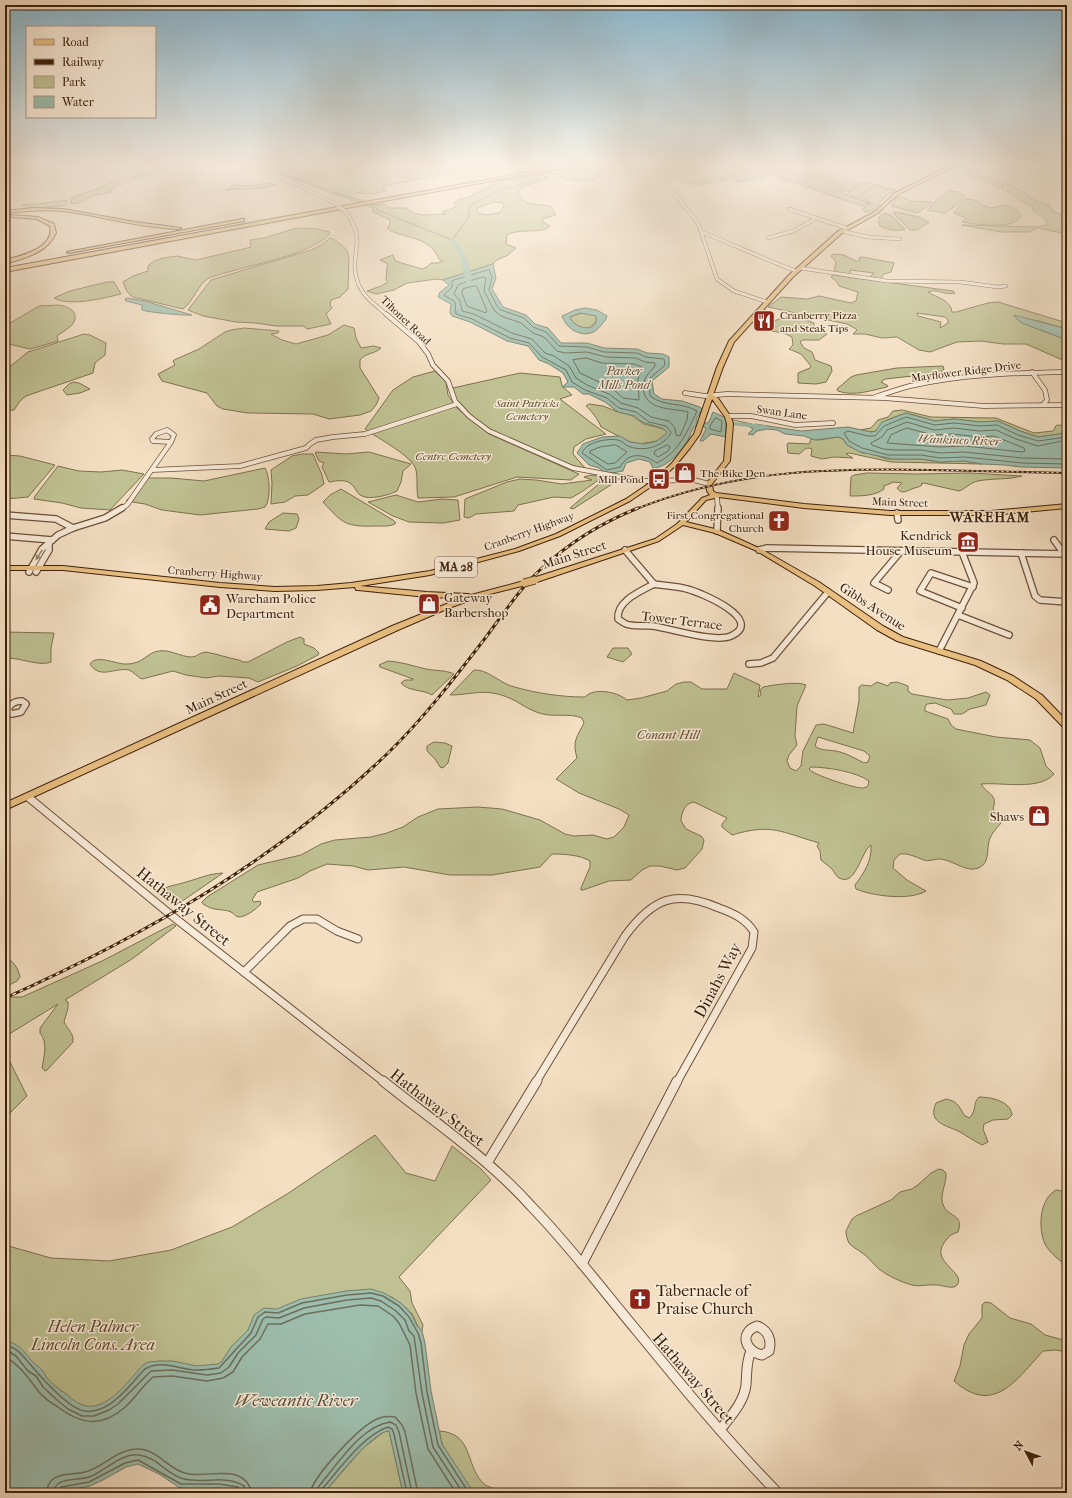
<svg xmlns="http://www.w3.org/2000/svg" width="1072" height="1498" viewBox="0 0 1072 1498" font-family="'IM FELL French Canon',serif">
	<rect width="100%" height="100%" fill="#f4dfc3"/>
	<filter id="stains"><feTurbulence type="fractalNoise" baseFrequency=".005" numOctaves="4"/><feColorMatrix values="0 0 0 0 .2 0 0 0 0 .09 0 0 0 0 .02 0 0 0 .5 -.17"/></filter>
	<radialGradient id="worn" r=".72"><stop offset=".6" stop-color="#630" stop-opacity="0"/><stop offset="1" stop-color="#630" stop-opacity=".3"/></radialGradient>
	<g fill="#bfc192" stroke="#7e714e" fill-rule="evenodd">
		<polygon points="5,163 55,163 51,165 11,169 5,167"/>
		<path d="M250,163H505L383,186V189L386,191L373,194L355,193L349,196L376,205L384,204L389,208H406L413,213L422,215L446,214L442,212L454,208L456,206L453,203L459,199L466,198L500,181L565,169L596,166L551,175L546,179L522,187L518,194C524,207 539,204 551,206L556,215L542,219L543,222L550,226C544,234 518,228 507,235L506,244L516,248L508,255L497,260L493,264L443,280L437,279L407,283L394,290L376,294L367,291L381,286L388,282L386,280L387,267L388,264L380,260L393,255L395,261L422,269L427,267L431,263H438L443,261L439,259C430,237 408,239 389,230L387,228L390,224V220L372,211L373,208ZM494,202L503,203L504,206L499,213L486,215L477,212V208Z"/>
		<path d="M682,163H741L752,169L740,172C732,182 685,191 674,177V172L680,167L679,165Z"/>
		<path d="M745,163H787L789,165V167C779,175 773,177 759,172V168H754Z"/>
		<polygon points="791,163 832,163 827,168 833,171 819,175 808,174 815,177 798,184 779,178 789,170 800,176 807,175 800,174 800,170 794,168 794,166"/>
		<polygon points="958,166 967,167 1011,186 1026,193 1031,199 1049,205 1052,210 1067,218 1067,234 1038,228 1029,232 1001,232 962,225 1037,227 1046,225 1047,222 1046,220 1033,210 1032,206 1021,201 1007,191 1008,189 1002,185 1004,188 1000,188 956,170 955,168"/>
		<path d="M589,170H597L602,173C593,187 573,179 559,177Z"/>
		<polygon points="835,173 847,179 862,183 844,192 835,188 839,186 834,182 819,177"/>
		<polygon points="817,178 836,184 832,189 869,203 862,206 801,185"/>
		<path d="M117,180L123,184L113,187L109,191L112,192L92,196L79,203L71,204V199C79,193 90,192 99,188C106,185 109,181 117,180Z"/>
		<polygon points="866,182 875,184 859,196 856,198 848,192"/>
		<polygon points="267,183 276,185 257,189 234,189 225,191 233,185 251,186"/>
		<polygon points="877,184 885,187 884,188 896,190 886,196 875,209 865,212 862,209 871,203 860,197"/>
		<polygon points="950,191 958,192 965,197 954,207 945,213 927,210 940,197"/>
		<polygon points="898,196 912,201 932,202 918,213 891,206"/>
		<path d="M968,199L978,201L982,205L990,208L1007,205L1017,210L1021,215C1018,231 974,224 962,222L966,218L954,213L964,200Z"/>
		<path d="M67,200L66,205C57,207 30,210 22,205L26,204L30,205Z"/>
		<polygon points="896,212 919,217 929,222 917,230 910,230 894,214 894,212"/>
		<path d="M885,213L892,216L905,229C897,232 886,230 879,225V217Z"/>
		<path d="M296,228L317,229L330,232V234C308,257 241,266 209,278C197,285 194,301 183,309L133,297C128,294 125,289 123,282L133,276L148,271V266L154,261L163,258L177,256L196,260L243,249L251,247L250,240L264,238Z"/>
		<path d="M330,238C336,239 342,246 347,250L349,258L348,289L340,297L331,300L330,305L332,308L326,314L331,324L307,329L304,326H276L256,323L236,322L203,316L188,310L211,280L311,250L321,245Z"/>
		<polygon points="834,254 844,255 856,261 860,261 859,258 862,257 894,263 891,272 884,274 880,279 870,277 874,273 850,270 850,275 834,271 836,262 831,256"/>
		<path d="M833,275L953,291L955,293C946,296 937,288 928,292C937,298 951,300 952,312H956L988,303L998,302L1067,323V329L1038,321L1015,317L1022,323L1067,340V362L1026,344H1003L981,341L957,342L930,352L919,350L897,337L882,338L865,334H853L857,330L856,329L847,324L768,307L781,297L807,299L819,296L851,303L856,301L858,292L839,286L837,282L831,277ZM917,313L945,317L948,320V323L940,328L941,322L918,316Z"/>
		<path d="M107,282H114L121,294C104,298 70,307 54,298L70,291Z"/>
		<path d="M58,305C66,306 79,310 74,322C72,327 62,332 57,336L58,341L30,349L5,343V326L39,306Z"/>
		<path d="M582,313L596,316V321L590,328C582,329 573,325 570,317Z"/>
		<path d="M779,319C791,318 803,318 814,323V329L827,334L819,340H803L800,342L804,348L812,352L815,360L831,366L832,371L826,382L816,384L798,383V373L810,368L811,366L801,354L789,349L793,345L792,337L784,333L764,330L769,323Z"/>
		<path d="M344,325L354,328L356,338L361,348L374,346L381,348C375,354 365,353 360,360V368L379,398L376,405L371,411L360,415L329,419L313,414L248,413L223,409L217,406L207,393L162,381L158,374L175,365L173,361L174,360L199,349L225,332L231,330L244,328L279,331L278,333L271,334L282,340L296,344L328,335Z"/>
		<polygon points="84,334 90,335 106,343 105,355 95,363 93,373 26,396 20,401 14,410 5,411 5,371 7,369 28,352"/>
		<path d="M943,366L944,369L940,373L885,379L881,382L888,386L887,387C872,390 854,397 838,391L837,389L851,377L856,375L897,368Z"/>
		<path d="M435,371L446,382L448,395L457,408L489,434L579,474L571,480L517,477L454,497L418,498C416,489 418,479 416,470C413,456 377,438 365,429L393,390L413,377Z"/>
		<path d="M520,373L560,377L562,386L572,395L560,399L606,434L586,439L574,447L573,454L586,469C554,462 474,429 456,400C455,397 454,392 453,388Z"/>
		<polygon points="73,382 79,383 90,389 80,393 67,395 63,390 69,384"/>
		<path d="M589,404L603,406L618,412L631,415L644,424L664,429L668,433L657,441L639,444L630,442L601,427C599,421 591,410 586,406Z"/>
		<polygon points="902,410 931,417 996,418 1034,433 1053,431 1054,430 1055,427 1057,425 1067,426 1067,431 1059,434 1038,437 1020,431 998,421 980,422 954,419 935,421 906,413 887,420 874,432 860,430 871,428 878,420 888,417 893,411"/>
		<path d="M838,437L843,439L847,445L863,453H868L887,459H921L940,462L964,461L982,464L891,462L849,453L846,454L853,458L834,457L822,459L811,456L812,449C805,446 804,451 799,454L788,453L787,445L788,443L809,444L811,439L819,440Z"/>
		<path d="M316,452L346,454L369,452L411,464L403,471L401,482L397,491C389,495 369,501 360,495C356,492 355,486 350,483C344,479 336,481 329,482L322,467L324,463L319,461L315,453Z"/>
		<polygon points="302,454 313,454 322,475 324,484 308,495 295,496 285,502 271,504 272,483 271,470 292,456"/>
		<polygon points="5,455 20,456 55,465 28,497 5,499"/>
		<polygon points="58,466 79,471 101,472 122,470 144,474 110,510 81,508 62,503 34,499 35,496"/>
		<path d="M265,468C270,475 271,500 265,507L258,509L200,515L162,510L145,504L126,501L149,478H171L204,481Z"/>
		<path d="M867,473L917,474L970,473L1022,476C1008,480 993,478 978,481C971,482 965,489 959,491L924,483L921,484L922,485C918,488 916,487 912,489C906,491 902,495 897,488L902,483L894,482L884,486V489C875,496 861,496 850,496L851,477L854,475Z"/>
		<polygon points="591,475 615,479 617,481 573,509 570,508 600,483 597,481 583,491 571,498 554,497 518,505 514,511 476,514 469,518 464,517 465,499 507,482 520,479 536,480 562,484 592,480 584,477"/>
		<path d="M341,489L393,520L396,523C391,527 383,526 377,526C346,527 343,524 323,502L330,495Z"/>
		<polygon points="396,495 418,502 442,499 458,500 460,520 443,523 409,522 393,516 368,502"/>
		<polygon points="283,513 297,514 299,519 296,528 289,531 265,529 269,522"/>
		<path d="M5,632L54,633L51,648V662C40,667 18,657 5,658Z"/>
		<path d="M300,637L304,639V644L314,648L319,653L318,655L297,666L258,682L249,678L219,676L206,678L186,675L173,671L142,679C137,677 134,672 129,670C115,667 100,680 90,664C96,654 116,664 125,664C143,665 147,652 159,651C170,649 180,657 192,657C197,657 200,652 206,652C217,654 228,658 239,660L243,662H248L287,642Z"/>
		<polygon points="613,648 628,648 632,654 623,662 607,657"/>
		<path d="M388,661C402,662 413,666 426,669C436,671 446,670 454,674L432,695C422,689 409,692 401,683L405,680H413V679L380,667L379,665Z"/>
		<path d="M474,670C487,669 499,682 511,686C535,693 560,697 585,697C594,687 618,692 627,700L641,698L667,691L676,684L684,682H691L702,689H727L734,673L760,685L758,697L761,695L760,690L763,687C773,685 798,681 806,685L797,706L795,736L797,745L789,755L787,761L790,768L796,771L801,766L803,751L816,725L824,724L853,733L859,701V687L862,685L871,686L877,682L888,686L890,683L897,682L908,686V691L912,694L947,700L968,698L986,692L990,695L986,705L970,709L962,714H954L951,709L935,703L927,704L925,707V711L948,719L951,725L956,729L996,737L1030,740L1040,748L1046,766L1054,774C1039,791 1002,782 981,784C988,795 998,794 993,809L999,818L1001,823C996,829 991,834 989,841C987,849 989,859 983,865C970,877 953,859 939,859C934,859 928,862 924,860C915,857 909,853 900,854L894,860L893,868L907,880L926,891C909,901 873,896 856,889L855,885C864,873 872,861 871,845C862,850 856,884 842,879C836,878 835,872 831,868C828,865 824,863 821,860L820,851L817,846L819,843C781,832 772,823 732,835L722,827V824L727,818L694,802C685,803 681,813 681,821L686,829L701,836L704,840L702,849L685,868L677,870L660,866H650L642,870L631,880L609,881L583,890H581V888L590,867V861C580,855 565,854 552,854L540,867L492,875H450L404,867L368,870L353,866L327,864L310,871L298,878L257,892L252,900L254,902L260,901L261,904C256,909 246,917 239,917C235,917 234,913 231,912C222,908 215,912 203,904L202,902L207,897L258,865L301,855L321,844L335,840L371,837L387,833L403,827L418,817L438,809L478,807L502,809L540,820L565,834L574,836L593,835L607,839L614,837L624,827L629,815L619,809L579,793L556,779L577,758C572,741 577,737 584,723L582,718C570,713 556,717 543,714C529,711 520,702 507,697C484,688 471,695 450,695ZM818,737L864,751L870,756L868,762L864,763C856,759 848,754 840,752C831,749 822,752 815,746ZM811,767C827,767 857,772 869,781L868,786C866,787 864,788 862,788C854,788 813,775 809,769Z"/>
		<polygon points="434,742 445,743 452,746 448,763 443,768 440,767 435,759 427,751 427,746"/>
		<path d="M223,873L178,904L169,900L161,894L162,890C169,885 178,885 186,882C201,878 207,874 223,873Z"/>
		<path d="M173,924L176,926L132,959L65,1000L68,1002V1008L64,1022C67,1029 74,1033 73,1042L47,1070L45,1071L42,1068C44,1057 48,1042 40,1033V1028L58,1004L6,1036L8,1043L5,1050V1000L12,997H22L102,961Z"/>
		<path d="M5,958C14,961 18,968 20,977L17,981L5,987Z"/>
		<polygon points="5,1052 27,1096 5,1118"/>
		<path d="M979,1097C990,1097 1011,1101 1012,1115L1008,1119L993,1120L984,1124L983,1129L988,1142L982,1145C974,1141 967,1136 960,1132C946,1125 927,1123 936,1103L946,1099C957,1101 959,1106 964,1115L969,1118C975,1113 974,1107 976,1101Z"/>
		<path d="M375,1135L406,1173L435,1181L452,1146L481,1169L491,1180L399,1277L410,1291L412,1303L423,1325L422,1331C416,1326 416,1320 412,1314C406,1306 398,1303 392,1297L312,1298L322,1325L86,1415L5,1347V1245L51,1258L109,1261L171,1250L232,1227L287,1194Z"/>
		<path d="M939,1169L943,1170L946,1173C947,1185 938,1195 944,1207C950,1217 964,1215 958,1232C951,1234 948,1237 944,1243C930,1262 967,1273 957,1285C954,1290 942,1285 937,1285C929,1284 920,1287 912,1285C901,1282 888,1276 879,1269C873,1264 868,1256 861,1252C857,1249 852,1247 849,1243C847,1239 846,1235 846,1231L852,1219L856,1216L891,1200L900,1192L912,1189L919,1184L931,1173Z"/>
		<path d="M1056,1190L1067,1192V1266C1059,1260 1050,1253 1045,1244C1038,1228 1039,1200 1056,1190Z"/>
		<path d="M985,1302L991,1303L1010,1318L1031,1324L1045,1335L1067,1341V1352L1056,1350L1043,1351C1016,1380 994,1416 954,1381L960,1366L964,1345L969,1334L982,1318V1305Z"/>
		<polygon points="385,1431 389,1431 403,1493 324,1493 363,1448"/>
		<path d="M440,1431C473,1434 465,1463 482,1482C488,1489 500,1489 508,1493H474C466,1481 436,1444 440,1431Z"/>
	</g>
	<g fill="#9dbdad" stroke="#777f6b" fill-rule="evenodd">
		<polygon points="168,166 183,166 166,168 144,177 131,179 134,176"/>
		<path d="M751,172L767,178C759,178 739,185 733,180L745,173Z"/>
		<path d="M493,264L496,278L492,289L503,307L526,315L535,324L548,328L561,343H587L604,348L637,349L647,353L663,354L669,357V367L652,381L654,394L662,399L682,401L700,407L702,409L696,420C699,424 704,424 709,422L713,412L726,418V437L711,434L703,441H700L706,429L703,426L697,425C692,428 691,433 689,438C683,450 667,468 653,468L650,462L639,459L626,463L623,471L607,474L599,468L589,465L577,453L583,444L602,437L620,436L630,442L645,444L657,441L667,433L664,429L642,422L635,416L618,412L605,402L589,394H583L574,387H562L568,382L563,373L549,364L539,360L528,346L507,341L470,322L452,316L450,313L451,304L438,297L440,292L449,285L443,280Z"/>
		<path d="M127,298L145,301L192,315C186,316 146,312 142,310V305L126,301L125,299Z"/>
		<path d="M585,308L597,310L607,316C606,320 605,321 602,324C591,341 568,334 562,316L575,310ZM580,313L596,316C600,333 574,330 570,317Z"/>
		<polygon points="1014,315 1067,329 1067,340 1022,323 1014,316"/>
		<polygon points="906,413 935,421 954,419 980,422 998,421 1020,431 1038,437 1059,434 1067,431 1067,468 1021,467 1005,465 982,464 964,461 940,462 921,459 893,459 860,452 847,445 843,439 838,437 815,440 804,436 785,434 777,430 767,429 757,431 753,435 748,434 753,429 748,426 754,426 755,424 801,431 848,427 871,432 876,431 882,422"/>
		<path d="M371,1289L384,1293L401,1303L412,1315L417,1326L422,1331L425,1343L431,1391L442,1444L474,1493H403L389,1431C373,1431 335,1480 324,1493H246L219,1488L190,1489L180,1488L159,1474L138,1464L126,1467L103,1480L90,1486L52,1493H5V1342C17,1341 24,1352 31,1360C34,1364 39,1366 42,1370C45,1373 46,1378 49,1380C55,1387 64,1392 70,1397C99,1424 124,1385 143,1365L148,1362L159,1361H173L196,1366L218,1364L222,1361L231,1347L248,1330L254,1315L264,1308L277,1309L301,1299L346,1291Z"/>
	</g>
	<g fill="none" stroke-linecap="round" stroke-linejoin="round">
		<g stroke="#6d6f5b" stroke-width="1">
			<path d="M489,270L492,277L489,290L497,306L501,310L524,318L533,327L546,332L559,346L587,347L604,352L637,353L646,357L664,359L665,365L649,379L650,396C664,407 682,402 697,411C687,432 679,452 657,463C644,454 629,451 620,467L607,470L582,453C586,442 607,438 618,440C622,441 624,444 628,446C639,451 655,449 664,441C667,438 670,437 671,432L666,426L649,422L636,412L619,408L607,398L585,390L572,382L566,370L542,357L529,343L510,338L472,319L456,314L455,302L444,295L452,287V281Z"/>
			<path d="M483,277L486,278L484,291L494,310L501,316L521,323L533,333L544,337L557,351L565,353L587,352L606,357L636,358L645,362L655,363V366C647,375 641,380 644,393C649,411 674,408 688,412L687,420L680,436L676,435L675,428L669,421L651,417L638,408L621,403L609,394L587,385L576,378L569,366L554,356L545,353L532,339L512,333L474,314L462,311L460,301L454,294L458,285Z"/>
			<polygon points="475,286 477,287 487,311 486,313 467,306 462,293 463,289"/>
			<polygon points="586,358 602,363 634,364 642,367 638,379 639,400 623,398 612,388 580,373 573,360"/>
			<polygon points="716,418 722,421 721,432 710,429 710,426"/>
			<polygon points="907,428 933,435 953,434 979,437 994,436 1024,448 1025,451 1022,452 965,446 940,447 887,443 891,435"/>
			<polyline points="1067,435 1060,438 1038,441 1018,435 997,425 980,426 954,423 935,425 906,417 884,426 875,436 868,436 848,431 844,433 849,441 862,448 888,455 921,455 940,458 965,457 1022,463 1067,464"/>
			<polyline points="1067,440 1038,446 1016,439 996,430 979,431 954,428 934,430 907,422 887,430 882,437 871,443 872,445 883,449 894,450 921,450 940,453 964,452 1022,458 1067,459"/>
			<polygon points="616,445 627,452 615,463 608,464 590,453 590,451 600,447"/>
			<polygon points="668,445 670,447 668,451 658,457 654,454 655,451"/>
		</g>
		<g stroke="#6d6f5b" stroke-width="1.5">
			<path d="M5,1346C16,1346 23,1356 29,1363C40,1376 68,1408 84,1411C94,1413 108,1407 115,1400C126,1392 135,1379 145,1369C162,1359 180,1370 197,1370C204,1370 212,1369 219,1368L251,1333L258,1317L265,1312L278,1313L302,1303L347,1295L371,1293L383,1296L399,1306L409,1317L418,1333L421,1343L427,1392L438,1445L469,1493"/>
			<polyline points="5,1351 8,1351 16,1356 28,1371 36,1376 43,1387 57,1400 68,1409 82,1416 94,1416 109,1410 118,1404 151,1371 172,1370 207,1375 221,1373 229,1367 238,1353 256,1335 263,1319 266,1317 279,1318 304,1308 347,1300 371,1298 381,1301 396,1311 405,1320 409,1331 414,1336 422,1393 433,1447 463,1493"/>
			<path d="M5,1357C19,1364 29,1379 39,1392C44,1398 51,1403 58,1407C80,1424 101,1428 124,1408C135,1399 142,1386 153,1377L172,1376L207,1381L223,1378L233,1372L242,1357L260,1339L268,1324H281L305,1314L360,1305L378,1306L393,1316L399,1323L410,1345L416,1393L428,1449L456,1493"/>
			<path d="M47,1493C47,1488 48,1483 53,1479C62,1472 75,1475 85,1472C104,1467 117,1449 138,1449C158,1449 169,1471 189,1474C211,1477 244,1463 252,1493"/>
			<path d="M53,1493C54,1489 55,1486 59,1483C68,1478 80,1480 89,1477C106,1471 120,1453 139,1455C157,1457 167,1475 184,1479C205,1484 225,1474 244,1486L246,1493"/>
			<polyline points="58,1493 61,1487 89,1482 125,1463 138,1460 181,1484 219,1484 238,1487 241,1493"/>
			<path d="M310,1493C314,1475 360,1426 377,1419C384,1416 388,1416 395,1417L402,1425L405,1432L418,1493"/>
			<path d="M316,1493L319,1486C337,1465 361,1426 390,1422L396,1425L399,1432L412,1493"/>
			<path d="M321,1493L322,1489C340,1469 362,1436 388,1427L392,1429L394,1434L407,1493"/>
		</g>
		<g stroke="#777f6b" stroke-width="1">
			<polyline points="251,163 371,205 380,211 452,240 468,218 470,205 506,188 538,180 540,163"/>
			<polyline points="733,420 756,425"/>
		</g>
		<g fill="#9dbdad" fill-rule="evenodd">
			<path d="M450,239H454C465,250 473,269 471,285L466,284L460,255L450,240Z"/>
			<polygon points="734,422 765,425 768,427 765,429 732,425 732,423"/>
		</g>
		<g stroke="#6b5038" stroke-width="4">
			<g id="minor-far4">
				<polyline points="244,163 281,177 332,202"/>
				<polyline points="671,163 667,176 669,187 698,223 717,279 734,291 767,302"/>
				<polyline points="1063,163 1067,165"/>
				<polyline points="789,209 846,228"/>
				<path d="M344,210C370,242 347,254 358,283C363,297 377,306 387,315"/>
				<polyline points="841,231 868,237 900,239"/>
				<path d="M702,232C734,245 764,259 796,271"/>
				<polyline points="768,238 793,231 817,218"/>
				<polyline points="800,268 887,281 960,282 998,287 1006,286"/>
			</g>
		</g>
		<g stroke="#6b5038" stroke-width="5.5">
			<g id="minor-far3">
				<polyline points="386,314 419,342 428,354 433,365 448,381 455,401 469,416 489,431 573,468 643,481 694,480 709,484"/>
				<polyline points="1032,372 1045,390 1047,400 1043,405"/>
				<polyline points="685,393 705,396 727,394 884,398 984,406 1067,405"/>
				<path d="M875,397C887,393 899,389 910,386C961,374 1015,373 1067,372"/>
				<polyline points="727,416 751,416 795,425 833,423"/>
				<polygon points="167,430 174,435 171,442 153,441 152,439 156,434"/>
				<polyline points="152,470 240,466 306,448 310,444 316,440 333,437 365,434 457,404"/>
				<polyline points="717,498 718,509"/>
				<polyline points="121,509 127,505 171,442"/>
			</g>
		</g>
		<g stroke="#6b5038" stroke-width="8">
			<g id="minor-far2">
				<polyline points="897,513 898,520"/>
				<polyline points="5,515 56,519 73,528"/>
				<polyline points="717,531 718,508"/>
				<polyline points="5,536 52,540"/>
				<polyline points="1054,540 1064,554"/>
				<polyline points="625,550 654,584"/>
				<polyline points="759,550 767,548 1067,554"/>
				<polyline points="1021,553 1035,596 1040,600 1067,602"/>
				<polyline points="29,572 42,549 58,535 73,528 105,518 122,508"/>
				<polyline points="36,572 49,550 49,544"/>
				<path d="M654,584C665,586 677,586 687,589C700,592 766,620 731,636C715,643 672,629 653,626C645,625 634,627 626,624C623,623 620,620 618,619C616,601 641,591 654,584Z"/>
				<polyline points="888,590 874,583 901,551"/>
				<polyline points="962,608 920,591 931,573 973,587"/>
				<polyline points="958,615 1009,635"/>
				<polyline points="939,651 974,583 962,552"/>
				<polyline points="749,664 761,663 773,658 828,592"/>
				<path d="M22,701L26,704L21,712L12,714L8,711C9,704 15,701 22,701Z"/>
				<polyline points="5,712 8,711"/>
			</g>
		</g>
		<g stroke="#6b5038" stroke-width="9">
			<g id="minor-far1">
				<polyline points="28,797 171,915 384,1082"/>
				<polyline points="244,972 290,926 303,919 317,919 337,931 358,939"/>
				<path d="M536,1082L625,936C653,898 675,889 719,908C733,913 746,919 754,932L752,948L677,1082"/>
			</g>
		</g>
		<g stroke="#6b5038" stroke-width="11">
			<g id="minor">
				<path d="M383,1081C433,1121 488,1158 531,1206C569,1245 602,1289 637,1331C682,1386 728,1442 778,1493"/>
				<polyline points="487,1163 537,1081"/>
				<polyline points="582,1264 677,1081"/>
				<path d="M757,1326C768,1330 772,1340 769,1351L762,1355C746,1352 738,1333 757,1326Z"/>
				<path d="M720,1430C731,1416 744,1402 746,1385C747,1372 746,1362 751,1351"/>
			</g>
		</g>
		<g stroke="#3d2109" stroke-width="2">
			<polygon id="major" points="955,163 961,163 897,195 878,213 841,234 793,277 734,342 723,367 713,395 718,398 731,417 733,424 730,461 712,484 713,491 716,493 804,504 890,511 991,511 1067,504 1067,508 991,515 890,515 804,508 719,497 706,500 686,522 719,530 761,549 819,582 883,626 903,637 981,661 1013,676 1042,695 1067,721 1067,729 1064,728 1036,699 1007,680 975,665 897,641 877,630 815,586 757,551 715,533 683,525 659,541 537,582 533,582 533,578 655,539 677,524 702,498 710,495 707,491 706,484 724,461 727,424 725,417 712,399 700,434 690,448 676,465 658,482 630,501 560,536 519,551 430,575 360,586 427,592 468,594 471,595 524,581 527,583 526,585 482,596 449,608 398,630 5,810 5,803 392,626 461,598 427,597 358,590 356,590 355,587 317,590 275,591 220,587 63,570 5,570 5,566 63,566 220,583 275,587 317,586 351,583 430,571 515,549 556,534 626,499 654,480 672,463 694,434 717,367 729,341 789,275 837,232 876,211 895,193"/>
		</g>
		<g stroke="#3d2109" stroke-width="2">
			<g id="highway">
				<polygon points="578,163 588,163 5,272 5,268"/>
				<path d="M34,208L63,209L135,222L181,228L179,229C140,228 102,216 63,211C44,209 24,211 5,213V211Z"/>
				<path d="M10,215L38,217L54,224L56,233C47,253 25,258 5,264V260C21,256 55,248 50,226L37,219L12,217Z"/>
				<polygon points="242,219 244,219 244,221 69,253 67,252"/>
			</g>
		</g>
		<use href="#minor-far4" stroke="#f8ead8" stroke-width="3"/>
		<use href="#minor-far3" stroke="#f8ead8" stroke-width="4"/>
		<use href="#minor-far2" stroke="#f8ead8" stroke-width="5.5"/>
		<use href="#minor-far1" stroke="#f8ead8" stroke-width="7"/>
		<use href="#minor" stroke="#f8ead8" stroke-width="9"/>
		<use href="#major" fill="#eac082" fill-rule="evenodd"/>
		<use href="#highway" fill="#eac082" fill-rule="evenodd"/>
		<g stroke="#3d2109" stroke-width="2">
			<path id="rail-far1" d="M636,509C733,470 828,468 931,470C976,471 1022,472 1067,473"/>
		</g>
		<g stroke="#3d2109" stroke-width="3">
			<path id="rail" d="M5,998C144,936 278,859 388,753C423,719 453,680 483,641C502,616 519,589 542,568C570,542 603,522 638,508"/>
		</g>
		<use href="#rail-far1" stroke="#f8ead8" stroke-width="1" stroke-dasharray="2.5" stroke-linecap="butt"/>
		<use href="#rail" stroke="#f8ead8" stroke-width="1.5" stroke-dasharray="4" stroke-linecap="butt"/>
		<g stroke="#6b5038" stroke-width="4" stroke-linecap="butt">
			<g id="minor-bridge">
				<polyline points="332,202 337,205"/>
				<polyline points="339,207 344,210"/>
			</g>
		</g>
		<g stroke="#3d2109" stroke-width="9" stroke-linecap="butt">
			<polyline id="major-bridge" points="524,583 535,580"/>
		</g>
		<use href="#minor-bridge" stroke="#f8ead8" stroke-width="3"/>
		<use href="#major-bridge" stroke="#eac082" stroke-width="7"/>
	</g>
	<defs><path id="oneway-solid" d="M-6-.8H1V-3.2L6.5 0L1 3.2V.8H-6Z"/></defs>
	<use fill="#9a8670" href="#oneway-solid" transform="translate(39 555) rotate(122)"/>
	<linearGradient id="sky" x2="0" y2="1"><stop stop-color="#8ab8d0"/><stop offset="0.44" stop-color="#faf1e4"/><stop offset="1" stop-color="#faf1e4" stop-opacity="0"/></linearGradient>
	<rect width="1072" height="373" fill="url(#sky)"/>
	<defs>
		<g id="restaurant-square" transform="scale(1.15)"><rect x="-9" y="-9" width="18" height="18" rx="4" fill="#8f2418" stroke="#f8ead8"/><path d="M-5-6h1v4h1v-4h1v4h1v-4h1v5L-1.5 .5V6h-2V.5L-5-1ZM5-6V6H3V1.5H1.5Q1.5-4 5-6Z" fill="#fff"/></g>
		<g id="shop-square" transform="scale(1.15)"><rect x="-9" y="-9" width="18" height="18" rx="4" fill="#8f2418" stroke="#f8ead8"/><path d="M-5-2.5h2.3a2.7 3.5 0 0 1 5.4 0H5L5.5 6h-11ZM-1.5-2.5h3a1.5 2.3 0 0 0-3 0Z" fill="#fff"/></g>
		<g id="bus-square" transform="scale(1.15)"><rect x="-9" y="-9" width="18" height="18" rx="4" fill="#8f2418" stroke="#f8ead8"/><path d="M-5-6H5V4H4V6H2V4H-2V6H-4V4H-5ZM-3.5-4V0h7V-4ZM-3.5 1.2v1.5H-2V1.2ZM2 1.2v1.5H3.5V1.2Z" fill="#fff"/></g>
		<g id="church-square" transform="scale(1.15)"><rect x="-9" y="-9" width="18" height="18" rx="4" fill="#8f2418" stroke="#f8ead8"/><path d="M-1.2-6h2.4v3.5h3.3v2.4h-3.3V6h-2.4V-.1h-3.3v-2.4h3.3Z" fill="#fff"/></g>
		<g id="museum-square" transform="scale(1.15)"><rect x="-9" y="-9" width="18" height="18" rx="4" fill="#8f2418" stroke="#f8ead8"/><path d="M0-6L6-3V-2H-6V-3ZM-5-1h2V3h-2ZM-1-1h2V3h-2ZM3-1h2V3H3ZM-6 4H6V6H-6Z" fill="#fff"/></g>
		<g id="civic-square" transform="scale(1.15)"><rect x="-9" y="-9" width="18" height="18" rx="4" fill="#8f2418" stroke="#f8ead8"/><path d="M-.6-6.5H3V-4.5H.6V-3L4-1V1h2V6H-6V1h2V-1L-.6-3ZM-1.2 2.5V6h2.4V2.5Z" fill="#fff"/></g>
	</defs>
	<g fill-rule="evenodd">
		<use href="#restaurant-square" x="764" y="321"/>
		<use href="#shop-square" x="685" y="473"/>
		<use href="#bus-square" x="659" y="479"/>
		<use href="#church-square" x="779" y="521"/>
		<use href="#museum-square" x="968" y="542"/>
		<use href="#shop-square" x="429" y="604"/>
		<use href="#civic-square" x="210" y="605"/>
		<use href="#shop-square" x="1039" y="816"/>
		<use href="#church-square" x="640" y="1299"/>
	</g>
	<g text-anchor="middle" stroke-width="3" stroke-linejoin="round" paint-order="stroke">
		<g font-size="11" fill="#3d2109" stroke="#f8ead8" text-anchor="start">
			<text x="780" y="319">Cranberry Pizza<tspan x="780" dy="13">and Steak Tips</tspan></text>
			<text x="700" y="477">The Bike Den</text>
			<text x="644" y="483" text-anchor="end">Mill Pond</text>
			<text x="764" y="519" text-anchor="end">First Congregational<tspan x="764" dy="13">Church</tspan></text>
		</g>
		<g font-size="11" fill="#3d2109" stroke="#f8ead8">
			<text transform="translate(406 320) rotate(44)" y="4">Tihonet Road</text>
			<text transform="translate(966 371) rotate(-7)" y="4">Mayflower Ridge Drive</text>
			<text transform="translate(782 412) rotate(8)" y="4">Swan Lane</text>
			<text transform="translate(900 502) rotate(2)" y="4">Main Street</text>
			<text transform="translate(529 531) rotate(-20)" y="4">Cranberry Highway</text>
			<text transform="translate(215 573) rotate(4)" y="4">Cranberry Highway</text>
		</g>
		<g font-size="11" font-style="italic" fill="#5e492b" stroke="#f8ead8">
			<text x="527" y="407">Saint Patricks<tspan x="527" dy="13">Cemetery</tspan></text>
			<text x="453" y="460">Centre Cemetery</text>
		</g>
		<g font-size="12" font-style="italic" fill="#5a503a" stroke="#f8ead8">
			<text x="624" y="375">Parker<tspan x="624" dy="14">Mills Pond</tspan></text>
			<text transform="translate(959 440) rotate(2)" y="4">Wankinco River</text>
		</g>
		<rect fill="#f8ead8" stroke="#755d47" stroke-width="1" x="435" y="557" width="42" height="20" rx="3"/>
		<g font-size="12" font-weight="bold" fill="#3d2109">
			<text x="456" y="571">MA 28</text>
		</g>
		<g font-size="13" fill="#3d2109" stroke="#f8ead8" text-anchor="end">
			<text x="952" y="540">Kendrick<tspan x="952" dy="15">House Museum</tspan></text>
			<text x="444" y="602" text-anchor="start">Gateway<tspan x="444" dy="15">Barbershop</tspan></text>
			<text x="226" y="603" text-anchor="start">Wareham Police<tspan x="226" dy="15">Department</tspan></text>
			<text x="1024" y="821">Shaws</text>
		</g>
		<g font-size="13" fill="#3d2109" stroke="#f8ead8">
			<text transform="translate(574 554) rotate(-18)" y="5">Main Street</text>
			<text transform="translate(873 606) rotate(33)" y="5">Gibbs Avenue</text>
			<text transform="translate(682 620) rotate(7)" y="5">Tower Terrace</text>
			<text transform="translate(216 696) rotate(-25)" y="5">Main Street</text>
		</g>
		<g font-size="13" font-style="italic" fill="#5e492b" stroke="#f8ead8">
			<text x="668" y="739">Conant Hill</text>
		</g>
		<g font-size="14" font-weight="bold" letter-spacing="1" fill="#3d2109" stroke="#f8ead8">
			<text x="990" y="522">WAREHAM</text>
		</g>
		<g font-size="16" fill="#3d2109" stroke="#f8ead8">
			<text transform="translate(184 906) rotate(39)" y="6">Hathaway Street</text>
			<text transform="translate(717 980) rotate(-62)" y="6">Dinahs Way</text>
			<text transform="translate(438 1107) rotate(38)" y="6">Hathaway Street</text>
			<text transform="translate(694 1378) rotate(49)" y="6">Hathaway Street</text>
		</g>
		<g font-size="16" fill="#3d2109" stroke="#f8ead8" text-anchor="start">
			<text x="656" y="1296">Tabernacle of<tspan x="656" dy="18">Praise Church</tspan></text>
		</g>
		<g font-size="16" font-style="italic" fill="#5e492b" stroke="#f8ead8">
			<text x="93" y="1332">Helen Palmer<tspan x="93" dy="18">Lincoln Cons. Area</tspan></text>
		</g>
		<g font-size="17" font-style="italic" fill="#5a503a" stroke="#f8ead8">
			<text x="296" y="1406">Weweantic River</text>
		</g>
	</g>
	<rect width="1072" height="1498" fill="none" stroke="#f4dfc3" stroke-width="20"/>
	<rect x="6" y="6" width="1060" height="1486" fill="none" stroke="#3d2109" stroke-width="2"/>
	<rect x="10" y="10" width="1052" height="1478" fill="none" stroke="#3d2109"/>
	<rect x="26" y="26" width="130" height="92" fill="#f8ead8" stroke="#ad9a85"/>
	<rect x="34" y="39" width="20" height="6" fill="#eac082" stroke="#ad9a85"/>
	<text x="62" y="46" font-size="12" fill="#3d2109">Road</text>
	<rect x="34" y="59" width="20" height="6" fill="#3d2109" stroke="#ad9a85"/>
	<text x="62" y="66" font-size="12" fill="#3d2109">Railway</text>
	<rect x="34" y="76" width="20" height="12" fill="#bfc192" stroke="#ad9a85"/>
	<text x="62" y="86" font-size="12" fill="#3d2109">Park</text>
	<rect x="34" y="96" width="20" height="12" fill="#9dbdad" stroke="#ad9a85"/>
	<text x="62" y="106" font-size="12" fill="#3d2109">Water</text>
	<g transform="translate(1026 1452) rotate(311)" stroke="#f8ead8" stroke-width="3" paint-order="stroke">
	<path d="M0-3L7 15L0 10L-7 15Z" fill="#3d2109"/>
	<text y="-6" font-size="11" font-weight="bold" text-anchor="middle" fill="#3d2109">N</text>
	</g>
	<rect width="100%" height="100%" filter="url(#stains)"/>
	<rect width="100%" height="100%" fill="url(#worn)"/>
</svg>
